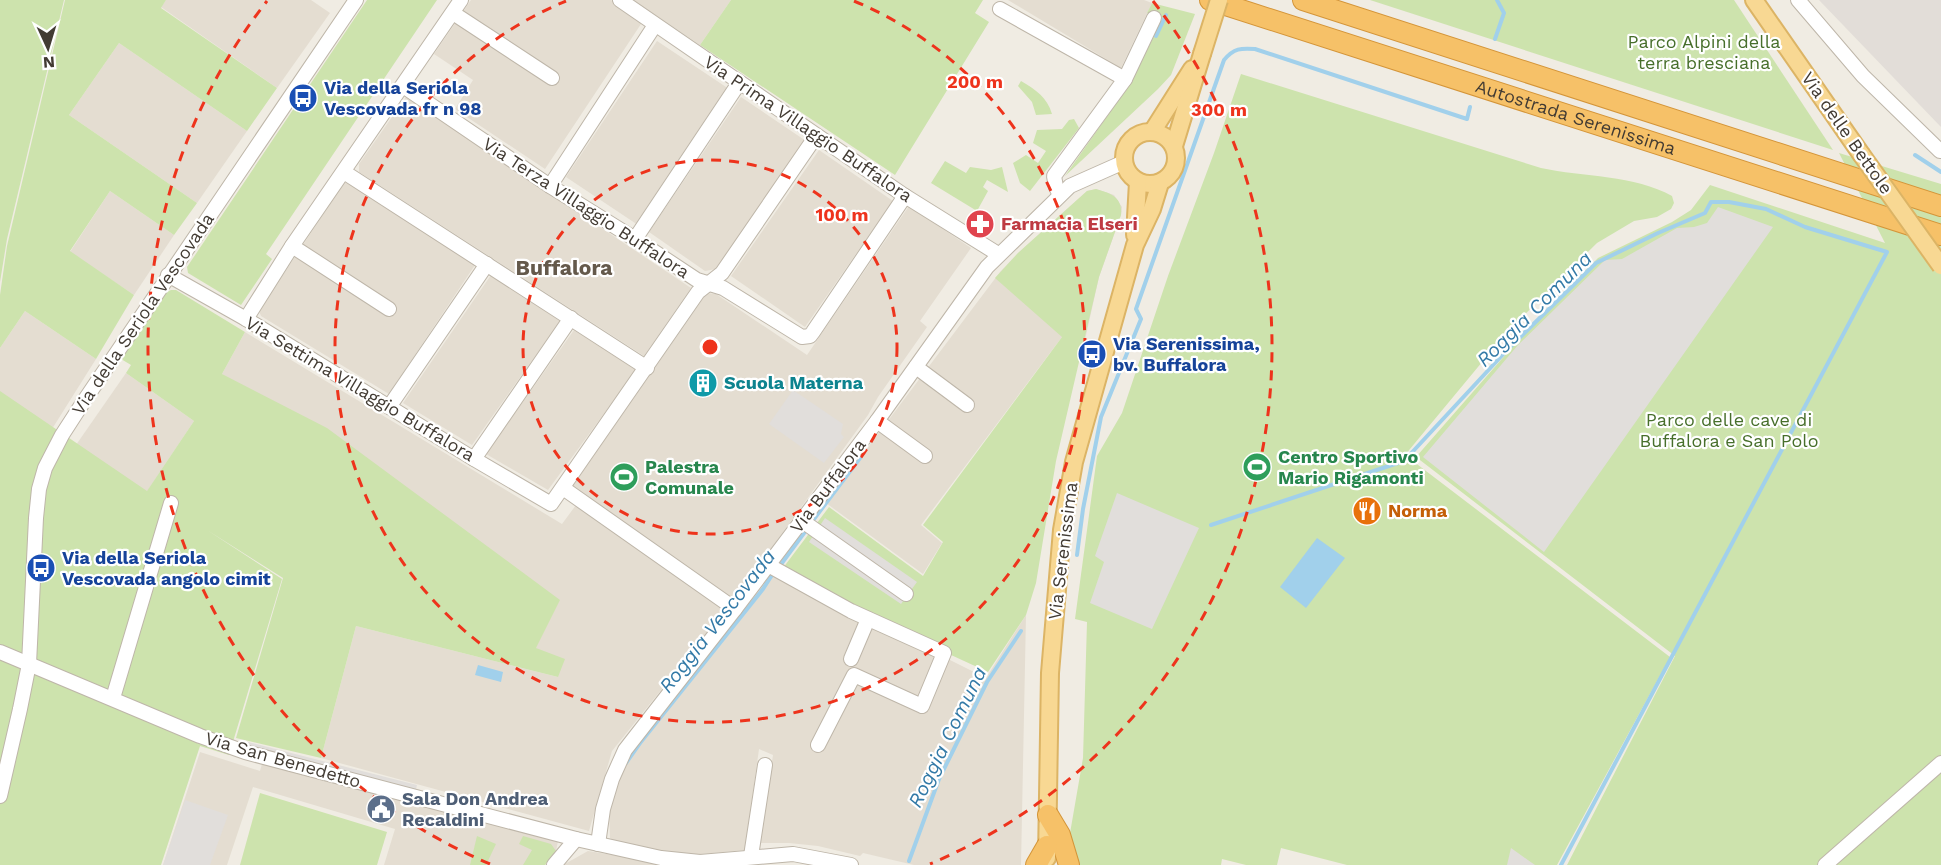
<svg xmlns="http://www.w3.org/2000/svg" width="1941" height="865" viewBox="0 0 1941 865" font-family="'Work Sans',sans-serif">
	<rect width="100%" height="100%" fill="#f0ece3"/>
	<g fill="#e4ddd1">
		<polygon points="166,0 311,0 330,13 277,88 161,7"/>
		<polygon points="471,0 611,0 643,21 545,169 455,109 473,80 434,54"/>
		<polygon points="633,0 731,0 700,45"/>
		<polygon points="1008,0 1144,0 1152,3 1121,68"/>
		<polygon points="657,41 729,89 638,225 566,177"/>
		<polygon points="119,43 247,131 197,203 69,115"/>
		<polygon points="406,97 691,288 644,356 359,172 359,164"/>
		<polygon points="741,97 806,141 716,269 705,271 649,232"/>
		<polygon points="819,150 893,201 805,327 731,276"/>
		<polygon points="344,183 350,183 475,265 389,394 261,316 259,311"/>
		<polygon points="1096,189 1114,195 1122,207 1121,215 1099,277 1083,349 1062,337 921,525 942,543 923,574 826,503 1000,272 1018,253 1087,191"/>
		<polygon points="110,191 174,235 134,295 70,252"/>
		<polygon points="909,206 971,248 920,321 927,327 878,397 868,415 736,597 727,596 572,487 707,293 716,294 807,355"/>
		<polygon points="491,275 560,321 472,445 403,403"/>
		<polygon points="25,311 96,359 52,429 0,393 0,348"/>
		<polygon points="574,330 636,370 548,490 486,454"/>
		<polygon points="245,332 562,524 576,505 727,608 612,751 589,831 321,758 356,626 558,677 536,648 222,374"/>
		<polygon points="126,373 194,421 146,493 76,445"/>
		<polygon points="782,563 882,626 986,678 1026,615 1021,865 914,865 863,853 860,856 818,846 789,843 760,843 773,755 759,749 745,850 690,855 615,844 610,838 609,808 614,788 624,766 640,743"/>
		<polygon points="200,752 260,771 262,764 411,800 558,841 556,851 545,865 384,865 395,829 253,787 227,865 163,865"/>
		<polygon points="588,851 668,864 683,865 563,865"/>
	</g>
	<polygon fill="#e2ddd8" points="1819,0 1941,0 1941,127"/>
	<g fill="#cde3ad">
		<polygon points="0,0 64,0 7,239 0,282"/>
		<polygon points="65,0 166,0 161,8 277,88 247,131 119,43 69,115 197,203 174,235 110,191 70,251 134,295 96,359 25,311 0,348 0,295 7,246"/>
		<polygon points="367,0 437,0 266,254 272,259 241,305 188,273 187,267"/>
		<polygon points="731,0 983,0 975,13 989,22 895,175 700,45"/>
		<polygon points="1370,0 1734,0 1833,150"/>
		<polygon points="1152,3 1195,14 1171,75 1158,89 1065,176 1132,81 1162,19 1147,13"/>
		<path d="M1241,74L1541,168C1583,177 1635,175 1672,196L1674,203L1671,209L1657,217L1634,221L1597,243L1507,332L1405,455L1670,657L1557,865H1347L1281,848L1277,865H1246L1222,859L1221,865H1076L1069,839L1083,758L1087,622L1075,619L1097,456L1122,413L1168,276L1214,153Z"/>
		<path d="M1021,81C1036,90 1047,97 1052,114L1036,115L1032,102L1018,86Z"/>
		<polygon points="1074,119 1079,128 1030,191 1020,183 1013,163 1026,155 1038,163 1046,151 1033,143 1037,130 1062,129 1069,120"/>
		<polygon points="1839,153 1941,184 1941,865 1567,865 1675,656 1416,457 1534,322 1598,258 1672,222 1691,210 1710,185 1885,243"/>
		<polygon points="945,161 966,173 970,167 991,170 1002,167 1008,192 987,180 983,187 988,191 977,211 931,183"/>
		<path d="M1096,189C1110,193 1123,197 1121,215L1099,277L1082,349L1056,461L1036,583L1026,615L988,672L851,609L783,568L829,507L923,576L943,542L923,525L1062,337L995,278L1018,253L1087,191Z"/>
		<polygon points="171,290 176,290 245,332 222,374 327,428 560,600 536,648 565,659 558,677 356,626 321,758 236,738 283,578 207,530 282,579 229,755 200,746 161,865 0,865 0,391 147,491 194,421 126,373 131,365 121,359 167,292"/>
		<polygon points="260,793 387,832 377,865 240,865"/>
		<polygon points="477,836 496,844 486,865 470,865"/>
		<polygon points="523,836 551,844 556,851 545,865 523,865 532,850 519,844"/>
	</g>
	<g fill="#e1dedb">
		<polygon points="1718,207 1773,227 1544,552 1423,457 1518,345 1605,260 1622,259 1677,228 1694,227 1707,223"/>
		<polygon points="793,390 843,424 841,434 844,437 824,463 769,424"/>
		<polygon points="1117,493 1199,528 1152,629 1090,603 1104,562 1095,556"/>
		<polygon points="825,518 917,582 901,604 809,542"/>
		<polygon points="240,740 417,785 415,794 238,748"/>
		<polygon points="185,800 228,815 210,865 163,865"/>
		<polygon points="1511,848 1535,865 1507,865"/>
	</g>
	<g fill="#a1d0eb">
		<polygon points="1317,538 1345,558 1306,608 1280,587"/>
		<polygon points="478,665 503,672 501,682 475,675"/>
	</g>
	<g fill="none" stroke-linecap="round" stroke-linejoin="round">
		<g stroke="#a1d0eb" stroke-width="4">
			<polyline points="1156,36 1166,15"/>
			<polyline points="1495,39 1504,13 1497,0"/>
			<polyline points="1915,155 1941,172"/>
			<polyline points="811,523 860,458"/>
			<polyline points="1211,525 1404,461 1508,349 1596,263 1658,233 1705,213 1711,202 1729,202 1766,209 1805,227 1887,252 1561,865"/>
			<path d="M1077,555L1083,509L1101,417L1141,319L1136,309L1224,60C1234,48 1241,48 1255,49L1467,119L1470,107"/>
			<polyline points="779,567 807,529"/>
			<polyline points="626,763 640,743 763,589 774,572"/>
			<polyline points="909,861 939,779 987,682 1021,631"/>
		</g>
		<g stroke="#beb6a9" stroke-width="16">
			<g id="minor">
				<polyline points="620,0 905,196 998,254"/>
				<polyline points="1798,0 1863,76 1940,151"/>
				<polyline points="1000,9 1125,79"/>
				<polyline points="453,13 552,78"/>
				<polyline points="403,86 550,186 635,239 697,280 723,288 802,337 810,336 813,332 905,196"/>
				<polyline points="344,172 647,368"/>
				<polyline points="550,186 655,25"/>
				<polyline points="1060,195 1056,187 1054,176 1125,79 1154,18"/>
				<polyline points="635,239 739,83"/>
				<polyline points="292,246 389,309"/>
				<polyline points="168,275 246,319 474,459 551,504 698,292 722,273 816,136"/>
				<polyline points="246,319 292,246 461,0"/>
				<polyline points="916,367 967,405"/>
				<polyline points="389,407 487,264"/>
				<polyline points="877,421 925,456"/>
				<polyline points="474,459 571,318"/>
				<polyline points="563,488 735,609"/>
				<polyline points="801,520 906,594"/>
				<polyline points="768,565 851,611 944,653 922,706 854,675 818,745"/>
				<polyline points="0,652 200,736 245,752 576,839 661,858 700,862 793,854 851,865"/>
				<polyline points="851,659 868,619"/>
				<polyline points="113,698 171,503"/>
				<polyline points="0,796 20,709 29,664 36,518 39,489 45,468 62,435 84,401 356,0"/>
				<polyline points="598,844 603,809 612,779 625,750 735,609 877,421 987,267 1070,186 1124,162"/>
				<polyline points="751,856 765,765"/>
				<polyline points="554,865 576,839"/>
				<polyline points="1825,865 1941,763"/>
			</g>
		</g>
		<g stroke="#dcb465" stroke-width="20">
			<g id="major">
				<polyline points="1754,0 1861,154"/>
				<circle cx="1150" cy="158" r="26"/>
				<polyline points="1152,132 1192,69"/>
				<polyline points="1174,146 1202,54"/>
				<polyline points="1135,235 1138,182"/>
				<polyline points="1047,858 1050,673 1062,530 1074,462 1135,245 1152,209 1160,183"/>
			</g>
		</g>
		<g stroke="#d49539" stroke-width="22">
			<g id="highway">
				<path id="s1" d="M1210,0L1941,235"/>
				<polyline points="1303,0 1941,206"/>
				<polyline points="1048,815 1060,835 1069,865"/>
				<polyline points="1036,865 1047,846"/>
			</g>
		</g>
		<use href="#minor" stroke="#fff" stroke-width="14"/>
		<use href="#major" stroke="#f8d893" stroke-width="16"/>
		<use href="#highway" stroke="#f6c168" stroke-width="20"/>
		<g stroke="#dcb465" stroke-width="20" stroke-linecap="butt">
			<g id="major-bridge">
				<polyline points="1202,54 1219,0"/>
				<polyline points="1861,154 1941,266"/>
			</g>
		</g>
		<use href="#major-bridge" stroke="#f8d893" stroke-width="16"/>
	</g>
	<g fill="none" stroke="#ee331c" stroke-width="3" stroke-dasharray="10 8">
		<circle cx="710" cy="347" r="187"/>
		<path d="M854 1A375 375 0 1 1 566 1"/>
		<path d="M490 864A562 562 0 0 1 267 1M1153 1A562 562 0 0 1 930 864"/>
	</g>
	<defs>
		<g id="bus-disc" transform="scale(1.5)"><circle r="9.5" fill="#1a4fb4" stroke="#fff"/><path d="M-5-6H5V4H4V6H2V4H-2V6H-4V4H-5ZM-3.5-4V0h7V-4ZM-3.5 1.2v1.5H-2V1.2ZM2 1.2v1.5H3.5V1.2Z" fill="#fff"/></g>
		<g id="pharmacy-disc" transform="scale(1.5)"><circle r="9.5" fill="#e0444e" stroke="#fff"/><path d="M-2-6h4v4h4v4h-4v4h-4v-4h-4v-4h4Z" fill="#fff"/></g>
		<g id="building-disc" transform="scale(1.5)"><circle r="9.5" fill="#0f9aa8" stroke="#fff"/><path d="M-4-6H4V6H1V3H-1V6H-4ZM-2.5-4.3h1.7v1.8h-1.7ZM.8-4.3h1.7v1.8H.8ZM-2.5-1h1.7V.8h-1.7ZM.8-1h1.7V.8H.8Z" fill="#fff"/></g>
		<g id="stadium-disc" transform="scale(1.5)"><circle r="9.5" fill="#2e9e5b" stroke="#fff"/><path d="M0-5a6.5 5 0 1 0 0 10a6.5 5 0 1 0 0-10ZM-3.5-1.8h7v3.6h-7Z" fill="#fff"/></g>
		<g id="restaurant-disc" transform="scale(1.5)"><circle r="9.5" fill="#e8710a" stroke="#fff"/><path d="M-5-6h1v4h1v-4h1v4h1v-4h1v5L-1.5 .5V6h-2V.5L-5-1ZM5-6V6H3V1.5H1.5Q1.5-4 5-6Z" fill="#fff"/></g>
		<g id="civic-disc" transform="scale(1.5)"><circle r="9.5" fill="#5c6f8a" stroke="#fff"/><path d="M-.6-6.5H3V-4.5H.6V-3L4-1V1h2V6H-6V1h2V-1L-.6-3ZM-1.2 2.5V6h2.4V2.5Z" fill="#fff"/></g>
	</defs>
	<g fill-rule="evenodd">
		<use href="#bus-disc" x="303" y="98"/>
		<use href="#pharmacy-disc" x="980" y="224"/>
		<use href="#bus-disc" x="1092" y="354"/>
		<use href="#building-disc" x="703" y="383"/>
		<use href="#stadium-disc" x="1257" y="467"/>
		<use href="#stadium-disc" x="624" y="477"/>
		<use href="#restaurant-disc" x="1367" y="511"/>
		<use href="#bus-disc" x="41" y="568"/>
		<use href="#civic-disc" x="381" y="809"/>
	</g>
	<g text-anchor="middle" stroke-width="4.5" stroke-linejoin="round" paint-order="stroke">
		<g font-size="18" fill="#476f2b" stroke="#fff">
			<text x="1704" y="48">Parco Alpini della<tspan x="1704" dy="21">terra bresciana</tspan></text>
			<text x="1729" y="426">Parco delle cave di<tspan x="1729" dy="21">Buffalora e San Polo</tspan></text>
		</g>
		<g font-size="18" font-weight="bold" fill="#164399" stroke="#fff" text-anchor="start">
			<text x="324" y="94">Via della Seriola<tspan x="324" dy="21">Vescovada fr n 98</tspan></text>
			<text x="1113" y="350">Via Serenissima,<tspan x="1113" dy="21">bv. Buffalora</tspan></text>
			<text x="62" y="564">Via della Seriola<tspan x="62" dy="21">Vescovada angolo cimit</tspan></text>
		</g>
		<g font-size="18" fill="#423b33" stroke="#fff">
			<text dy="6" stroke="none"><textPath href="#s1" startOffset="384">Autostrada Serenissima</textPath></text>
			<text transform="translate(808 129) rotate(34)" y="6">Via Prima Villaggio Buffalora</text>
			<text transform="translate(1847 133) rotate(55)" y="6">Via delle Bettole</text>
			<text transform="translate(586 208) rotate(33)" y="6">Via Terza Villaggio Buffalora</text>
			<text transform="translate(143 314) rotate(-56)" y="6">Via della Seriola Vescovada</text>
			<text transform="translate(360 389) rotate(31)" y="6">Via Settima Villaggio Buffalora</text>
			<text transform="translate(828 486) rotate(-53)" y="6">Via Buffalora</text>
			<text transform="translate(1063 551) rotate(-83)" y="6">Via Serenissima</text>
			<text transform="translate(283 760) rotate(16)" y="6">Via San Benedetto</text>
		</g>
		<g font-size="18" font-weight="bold" fill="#be3a42" stroke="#fff" text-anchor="start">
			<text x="1001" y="230">Farmacia Elseri</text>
		</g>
		<g font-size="18" font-weight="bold" fill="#0d838f" stroke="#fff" text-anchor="start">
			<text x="724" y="389">Scuola Materna</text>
		</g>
		<g font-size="18" font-weight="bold" fill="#27864d" stroke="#fff" text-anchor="start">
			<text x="1278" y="463">Centro Sportivo<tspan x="1278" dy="21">Mario Rigamonti</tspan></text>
			<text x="645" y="473">Palestra<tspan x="645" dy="21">Comunale</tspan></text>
		</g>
		<g font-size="18" font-weight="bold" fill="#c56008" stroke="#fff" text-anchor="start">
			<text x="1388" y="517">Norma</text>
		</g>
		<g font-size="18" font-weight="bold" fill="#4e5e75" stroke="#fff" text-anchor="start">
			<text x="402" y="805">Sala Don Andrea<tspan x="402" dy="21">Recaldini</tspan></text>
		</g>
		<g font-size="20" font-style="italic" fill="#337aa7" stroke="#fff">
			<text transform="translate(1534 309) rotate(-45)" y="7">Roggia Comuna</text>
			<text transform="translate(717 621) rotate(-52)" y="7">Roggia Vescovada</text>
			<text transform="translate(947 737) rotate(-64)" y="7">Roggia Comuna</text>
		</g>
		<g font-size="21" font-weight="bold" fill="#64594b" stroke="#fff">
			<text x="564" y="275">Buffalora</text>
		</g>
	</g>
	<circle cx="710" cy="347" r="9" fill="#ee331c" stroke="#fff" stroke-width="3"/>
	<g font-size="18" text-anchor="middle" font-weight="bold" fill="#ee331c" stroke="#fff" stroke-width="4.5" stroke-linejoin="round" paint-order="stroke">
		<text x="975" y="88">200 m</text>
		<text x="1219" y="116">300 m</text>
		<text x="842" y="221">100 m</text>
	</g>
	<g transform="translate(48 48) rotate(176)" stroke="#ffffff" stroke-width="4.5" paint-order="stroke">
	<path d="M0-4.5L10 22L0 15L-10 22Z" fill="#423b33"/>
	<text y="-9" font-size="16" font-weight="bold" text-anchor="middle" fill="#423b33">N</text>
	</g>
</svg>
